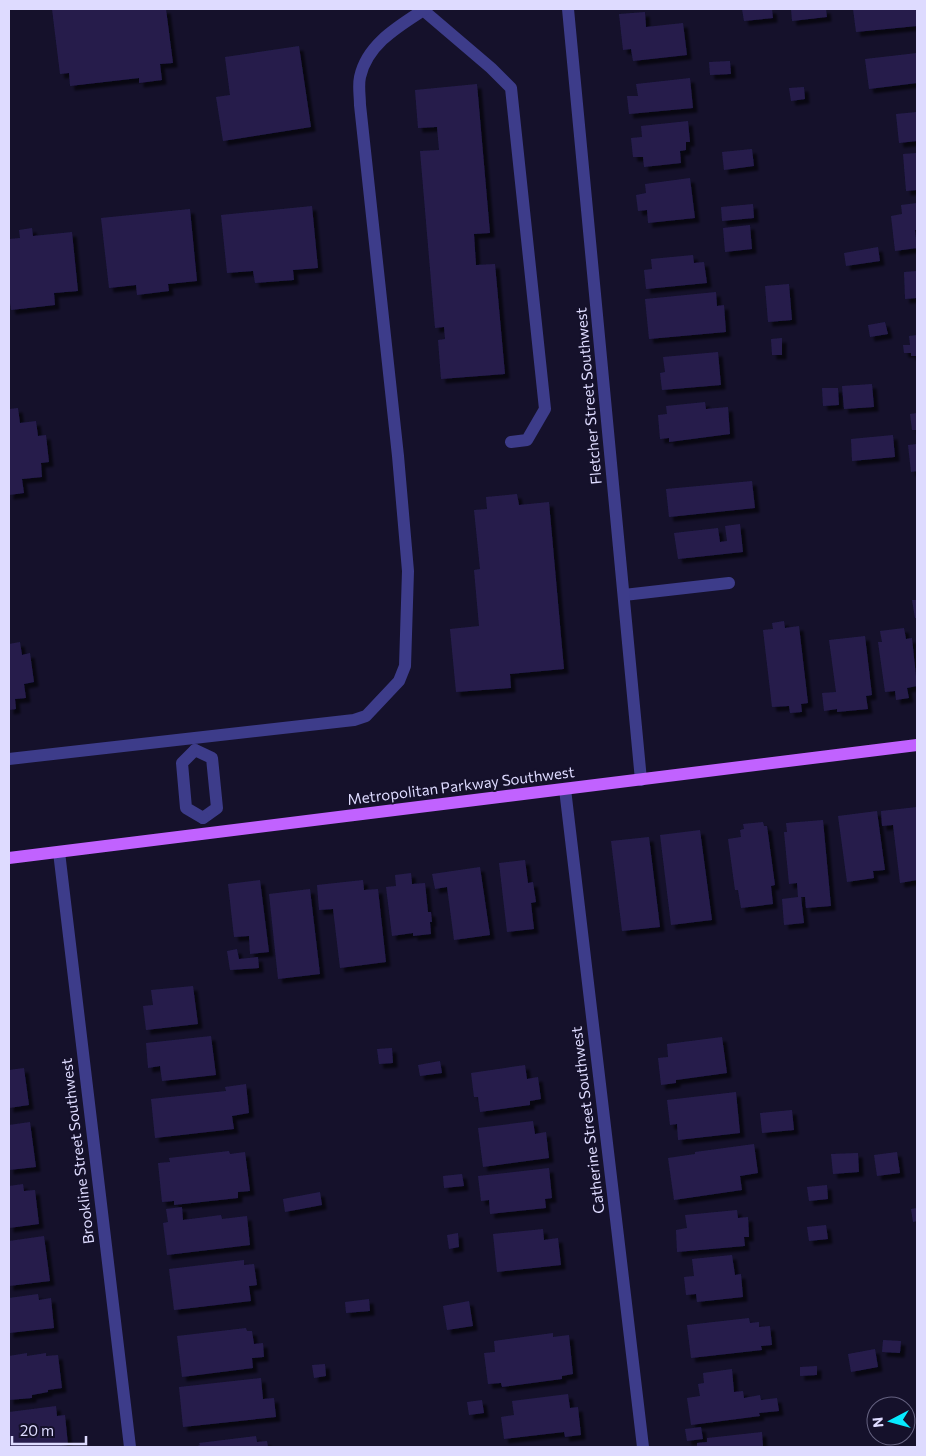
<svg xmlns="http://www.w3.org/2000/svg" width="926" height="1456" viewBox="0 0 926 1456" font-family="Commissioner,sans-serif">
	<defs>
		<filter id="shadow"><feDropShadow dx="4.5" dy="4.5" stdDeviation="1" flood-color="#0009"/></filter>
	</defs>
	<rect width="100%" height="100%" fill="#15112b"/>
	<g fill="#251d4c" filter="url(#shadow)">
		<polygon points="52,9 166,9 173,63 160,64 162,80 139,83 139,78 70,86 69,73 60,74"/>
		<polygon points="742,9 772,9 773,18 744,21"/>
		<polygon points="791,9 826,9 827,17 792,21"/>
		<polygon points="853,9 917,9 917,26 856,32"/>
		<polygon points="645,12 646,27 683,23 687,55 633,61 631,49 623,50 619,14"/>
		<polygon points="299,46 311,127 223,141 216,97 230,95 225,57"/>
		<polygon points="917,53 917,83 869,89 865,59"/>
		<polygon points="730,61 731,74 710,75 709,62"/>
		<polygon points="690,78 693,108 629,114 627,96 638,96 636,84"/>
		<polygon points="477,84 490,233 474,234 476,265 495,264 505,374 441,379 438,340 445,339 444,327 435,328 420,151 439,150 437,127 418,128 415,90"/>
		<polygon points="804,87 805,99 791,101 789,88"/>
		<polygon points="917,112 917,141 899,143 896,114"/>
		<polygon points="688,121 690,142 686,142 686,150 680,151 681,163 644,167 643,157 633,157 631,138 642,137 641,126"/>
		<polygon points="752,149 754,166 724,170 722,152"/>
		<polygon points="917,153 917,190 906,191 903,154"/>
		<polygon points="690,178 695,218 648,223 647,210 638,211 636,195 646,193 645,184"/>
		<polygon points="917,203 917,230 915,230 917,248 895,251 891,216 902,214 901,205"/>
		<polygon points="753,204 754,218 722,221 721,207"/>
		<polygon points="312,206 318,268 293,270 294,280 255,283 253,271 227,273 221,215"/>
		<polygon points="190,209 197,281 168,284 169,291 137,295 136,285 109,288 101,218"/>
		<polygon points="750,225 752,249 725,252 723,228"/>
		<polygon points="32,228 33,236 72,232 78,291 54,293 55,305 11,310 9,296 9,239 20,238 19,230"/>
		<polygon points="878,247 880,261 846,266 844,253"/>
		<polygon points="693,255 694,263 704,262 707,283 646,289 644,270 652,269 651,259"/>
		<polygon points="917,271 917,298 905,299 904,272"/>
		<polygon points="789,284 792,320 768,322 765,286"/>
		<polygon points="716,292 717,306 724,305 726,332 649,339 645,299"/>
		<polygon points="885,322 888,334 870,337 868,325"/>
		<polygon points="917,335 917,356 911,356 911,353 904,353 903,345 910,345 909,336"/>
		<polygon points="782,338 782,355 772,355 771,339"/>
		<polygon points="718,352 721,385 662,390 660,373 665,372 663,357"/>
		<polygon points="872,384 874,407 844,409 842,386"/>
		<polygon points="822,388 838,388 839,405 823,406"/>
		<polygon points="705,402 706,409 728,407 730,434 669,442 669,438 660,439 658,415 667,414 666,406"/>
		<polygon points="18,408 20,423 36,421 38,436 46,435 49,462 41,463 42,477 22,479 24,493 9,495 9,409"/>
		<polygon points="917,413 917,430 912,430 910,414"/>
		<polygon points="893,435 895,457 852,461 851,439"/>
		<polygon points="917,444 917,471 911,472 908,445"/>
		<polygon points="752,481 755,508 669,517 666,489"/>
		<polygon points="517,494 519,505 549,502 564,669 510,674 511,688 456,692 450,629 479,626 474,570 480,569 474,510 487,509 486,497"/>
		<polygon points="740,524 743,552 678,559 674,533 718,528 720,542 727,541 725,526"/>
		<polygon points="912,600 917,600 917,618 915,618"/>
		<polygon points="784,621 785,628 799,626 808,703 801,704 802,712 790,713 789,706 772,707 763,630 773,629 772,623"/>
		<polygon points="904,628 906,639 912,638 917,686 907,688 909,698 896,700 895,691 885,692 878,642 882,642 880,631"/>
		<polygon points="865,636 872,695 866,696 868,709 837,712 837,709 824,711 822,693 836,692 829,640"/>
		<polygon points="20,642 22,655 30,653 34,682 24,684 26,698 15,699 16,709 9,710 9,644"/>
		<polygon points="917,807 917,880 900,883 893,825 882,826 881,811"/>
		<polygon points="877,811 885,870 873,871 874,878 847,882 838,816"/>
		<polygon points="823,820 831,906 806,908 805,897 801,897 804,923 784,925 782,899 798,897 797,883 789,884 784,832 787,832 786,823"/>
		<polygon points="763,822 764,826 767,826 775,885 771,886 773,904 741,908 738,890 735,890 728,839 741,837 740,830 744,829 743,824"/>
		<polygon points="700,830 712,920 671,925 660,835"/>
		<polygon points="649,837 660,927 622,931 611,841"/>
		<polygon points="525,860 528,883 533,882 536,902 531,903 534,929 507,932 499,863"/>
		<polygon points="480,867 490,935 454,940 447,887 435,889 432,874"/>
		<polygon points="411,873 412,884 425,883 428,912 431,912 432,922 430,922 431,934 413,936 413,933 392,936 386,887 396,886 395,875"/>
		<polygon points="260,880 269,952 250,954 249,936 234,937 228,884"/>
		<polygon points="363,880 364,890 378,889 386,962 340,968 333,909 319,910 317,885"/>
		<polygon points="310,889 320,974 278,979 269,894"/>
		<polygon points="237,949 239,959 258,957 259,968 230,970 227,951"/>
		<polygon points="193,986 198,1024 146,1030 143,1006 153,1005 151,990"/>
		<polygon points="211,1036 216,1075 162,1081 160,1066 148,1068 146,1043"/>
		<polygon points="722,1037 727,1073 676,1080 676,1083 661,1085 658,1058 668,1057 667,1044"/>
		<polygon points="392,1048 393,1063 379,1064 377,1049"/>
		<polygon points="440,1061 442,1073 420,1076 418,1065"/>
		<polygon points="525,1065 527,1079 538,1077 541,1099 530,1101 530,1105 480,1112 478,1097 474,1097 471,1073"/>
		<polygon points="24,1068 29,1105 9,1108 9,1070"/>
		<polygon points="246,1084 249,1113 232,1116 234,1129 155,1138 151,1099 226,1091 225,1087"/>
		<polygon points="736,1092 740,1133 678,1140 677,1124 670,1125 667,1100"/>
		<polygon points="792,1110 794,1130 762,1133 760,1113"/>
		<polygon points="533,1121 535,1134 546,1132 549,1158 483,1167 478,1128"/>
		<polygon points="30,1122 36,1167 9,1170 9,1125"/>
		<polygon points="754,1144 758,1173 740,1176 742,1190 674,1200 668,1158 695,1154 695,1152"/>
		<polygon points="229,1151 230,1154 245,1152 250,1191 238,1192 238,1198 174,1205 174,1201 162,1202 158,1163 170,1162 169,1158"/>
		<polygon points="897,1152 900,1173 877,1176 874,1155"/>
		<polygon points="858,1153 859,1172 833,1174 831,1154"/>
		<polygon points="549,1168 552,1198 545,1199 546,1208 490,1214 489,1200 481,1201 478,1176"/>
		<polygon points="462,1174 464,1186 444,1188 443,1176"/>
		<polygon points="23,1184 24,1191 35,1190 39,1224 9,1228 9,1186"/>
		<polygon points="827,1185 828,1199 809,1201 807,1187"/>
		<polygon points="320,1192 322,1205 285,1212 283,1199"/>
		<polygon points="182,1207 183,1220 221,1215 222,1219 247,1216 250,1245 167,1255 163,1223 168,1222 166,1209"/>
		<polygon points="917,1208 917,1221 913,1222 911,1209"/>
		<polygon points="737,1210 738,1218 748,1217 749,1237 744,1237 745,1246 677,1252 676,1230 687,1228 685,1215"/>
		<polygon points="826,1225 828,1239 809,1241 807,1227"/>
		<polygon points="543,1229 544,1240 558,1238 561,1265 497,1272 493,1234"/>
		<polygon points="458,1233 459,1247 449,1249 447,1235"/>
		<polygon points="44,1236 50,1281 9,1286 9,1241"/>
		<polygon points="732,1255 735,1275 741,1274 743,1297 697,1302 696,1294 686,1295 684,1277 694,1276 692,1259"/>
		<polygon points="244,1260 244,1265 254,1264 257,1285 249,1286 251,1301 174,1310 169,1269"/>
		<polygon points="38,1294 39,1300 51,1298 54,1328 9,1333 9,1298"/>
		<polygon points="369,1299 370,1311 346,1313 345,1302"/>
		<polygon points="469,1301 473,1326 447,1330 443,1306"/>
		<polygon points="749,1318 750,1323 759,1322 759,1327 770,1326 772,1345 761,1346 762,1350 691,1358 687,1325"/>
		<polygon points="246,1328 247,1331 252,1331 254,1344 263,1343 264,1357 252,1358 253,1368 182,1377 177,1336"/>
		<polygon points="553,1333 553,1337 569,1335 573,1374 562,1376 562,1379 502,1387 501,1383 488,1384 484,1353 495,1352 494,1341"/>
		<polygon points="883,1340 901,1341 900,1353 882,1352"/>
		<polygon points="875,1349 878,1367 851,1372 848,1354"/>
		<polygon points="27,1353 27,1356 46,1353 46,1356 58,1355 62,1388 48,1390 48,1392 32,1395 32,1398 9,1400 9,1356"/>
		<polygon points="325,1364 326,1376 314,1378 312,1365"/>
		<polygon points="817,1366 817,1375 800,1376 800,1367"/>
		<polygon points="732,1369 734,1392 743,1391 744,1398 760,1395 761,1400 777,1398 779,1411 759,1413 760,1416 691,1425 687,1398 700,1396 698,1384 704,1383 703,1373"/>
		<polygon points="261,1378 263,1399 274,1398 276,1417 183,1427 179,1387"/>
		<polygon points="568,1394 570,1408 578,1407 581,1435 565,1437 564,1432 504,1439 501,1417 514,1415 512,1401"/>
		<polygon points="482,1400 484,1413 469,1415 467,1402"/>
		<polygon points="56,1406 57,1416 65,1415 68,1445 53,1447 9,1447 9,1412"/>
		<polygon points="701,1427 703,1439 687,1441 685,1429"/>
		<polygon points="762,1432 763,1447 697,1447 697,1443 707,1442 707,1438"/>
		<polygon points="256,1436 257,1442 267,1441 268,1447 195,1447 200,1445 199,1443"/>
	</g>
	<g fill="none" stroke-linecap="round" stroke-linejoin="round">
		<g stroke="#3d3c8a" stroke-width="12">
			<polyline points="423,10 491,68 511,88 545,409 527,440 511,442"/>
			<polyline points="624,595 729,583"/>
			<polyline points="195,750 212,758 217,808 203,818"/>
			<polyline points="195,750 182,763 186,808 203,818"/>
			<path d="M9,759L354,720L366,716L399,681L405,666L408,571L398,456L360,105C360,96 358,86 360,77C367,44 399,26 425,9"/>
		</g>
		<g stroke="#3d3c8a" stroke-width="12">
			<polyline points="568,9 641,780"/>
			<polyline points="565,789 643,1447"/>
			<polyline points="59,852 130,1447"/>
		</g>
		<polyline stroke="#c162ff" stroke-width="12" points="9,858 917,745"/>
	</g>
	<g text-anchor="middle" stroke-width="4" stroke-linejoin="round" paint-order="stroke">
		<g font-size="15" fill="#dedbff" stroke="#15112b">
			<text transform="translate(589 396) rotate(-95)" y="5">Fletcher Street Southwest</text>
			<text transform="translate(461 786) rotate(-7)" y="5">Metropolitan Parkway Southwest</text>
			<text transform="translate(588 1120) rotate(-97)" y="5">Catherine Street Southwest</text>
			<text transform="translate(78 1151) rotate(-97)" y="5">Brookline Street Southwest</text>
		</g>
	</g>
	<rect width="926" height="1456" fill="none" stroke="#dedbff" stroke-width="20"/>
	<g transform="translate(891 1421) rotate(264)"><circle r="24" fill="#15112b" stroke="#656280"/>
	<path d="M0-4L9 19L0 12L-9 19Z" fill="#07ebff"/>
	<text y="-8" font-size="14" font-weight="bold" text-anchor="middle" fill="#dedbff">N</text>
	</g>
	<path d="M12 1436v8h74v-8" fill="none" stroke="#dedbff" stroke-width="2.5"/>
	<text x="20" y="1436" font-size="15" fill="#dedbff" stroke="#15112b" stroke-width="4" paint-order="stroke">20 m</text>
</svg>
